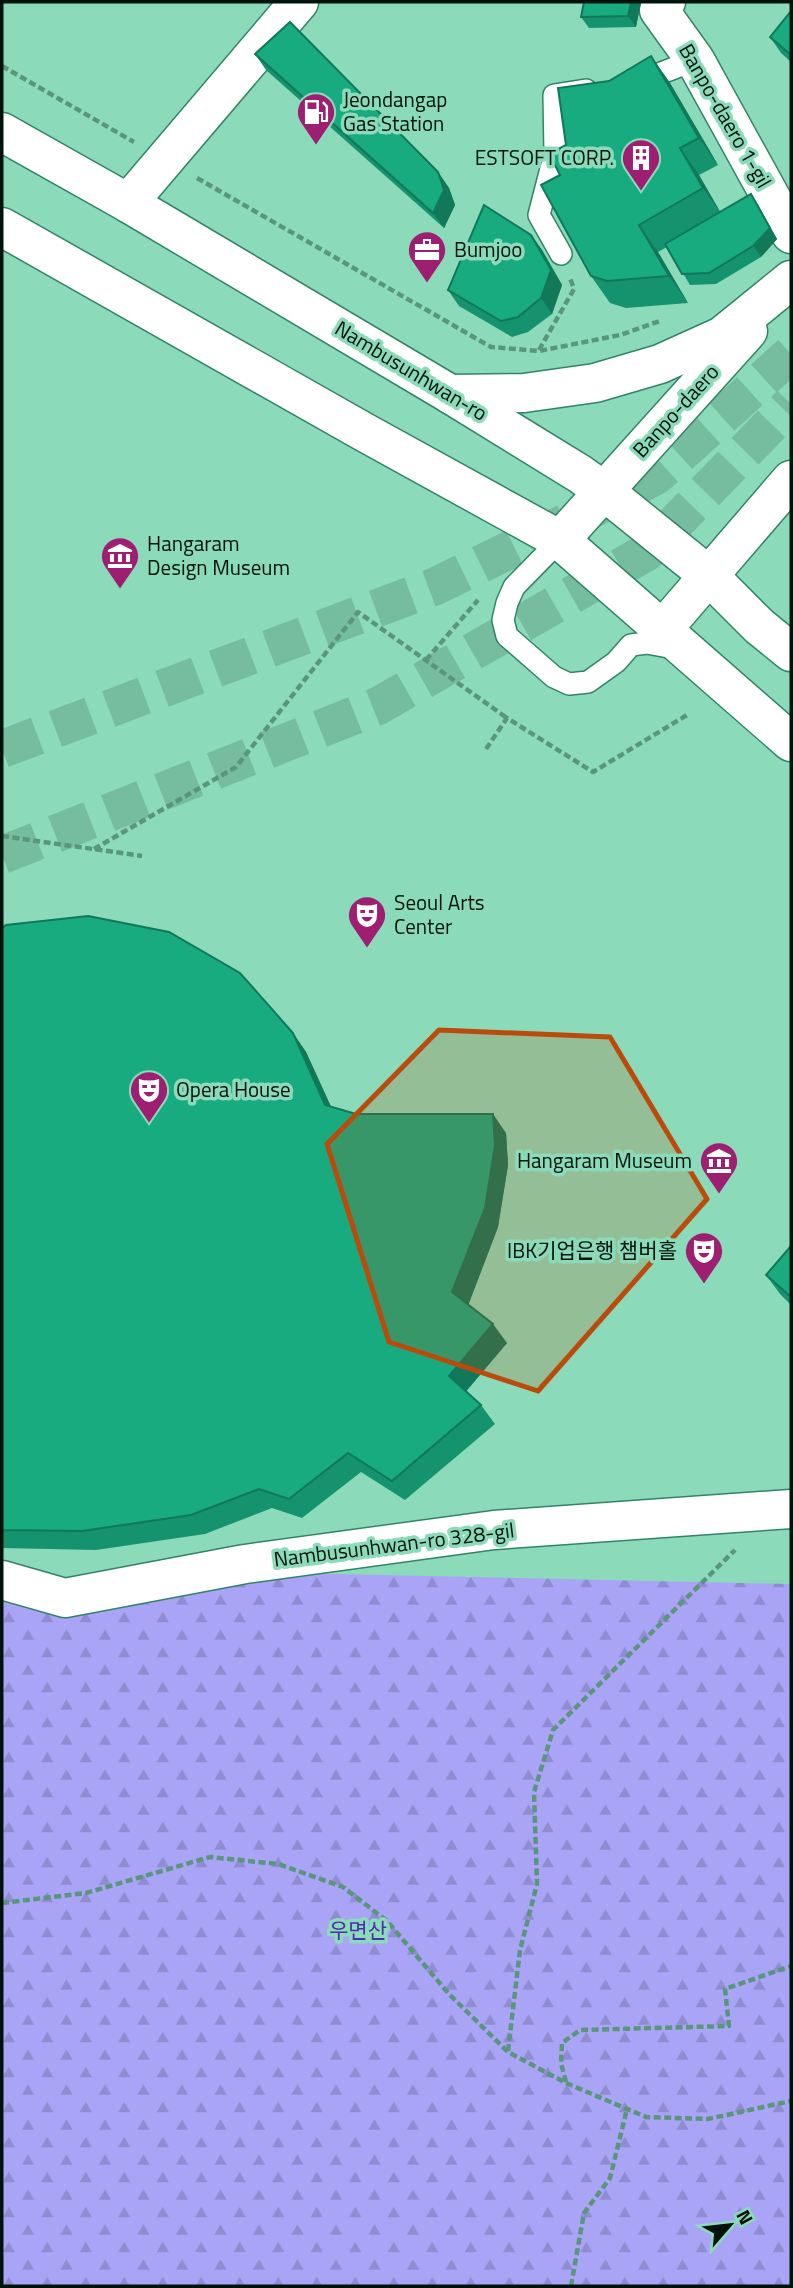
<svg xmlns="http://www.w3.org/2000/svg" width="793" height="2288" viewBox="0 0 793 2288" font-family="'Titillium Web','Noto Sans KR',sans-serif">
	<defs>
		<pattern id="forest-firs" width="22" height="20" patternUnits="userSpaceOnUse" patternTransform="scale(1.75)"><rect width="22" height="20" fill="#a9a4f6"/><path d="M5 1l3.5 6h-7zM16 11l3.5 6h-7z" fill="#908cd2"/></pattern>
	</defs>
	<rect width="100%" height="100%" fill="#8bdbba"/>
	<polygon fill="url(#forest-firs)" points="246,1572 791,1584 791,2286 2,2286 2,1601 72,1615"/>
	<g fill="none" stroke-linecap="round" stroke-linejoin="round">
		<g stroke="#76bda0" stroke-width="38" stroke-dasharray="38 19" stroke-linecap="butt">
			<polyline points="2,749 436,586 581,515 656,476 791,354"/>
			<polyline points="2,855 378,706 647,552 791,404"/>
		</g>
		<g stroke="#328467" stroke-width="24">
			<g id="service">
				<polyline points="638,82 695,60"/>
				<polyline points="561,254 539,215 555,153 554,95 586,90"/>
				<polyline points="560,540 514,587 507,603 503,620 507,636 554,677 569,684 588,682 616,662 631,645 647,643 674,648"/>
			</g>
		</g>
		<g stroke="#328467" stroke-width="41">
			<g id="minor">
				<polyline points="666,2 659,10 695,60 791,234"/>
				<polyline points="128,203 299,2"/>
				<polyline points="2,1580 65,1598 245,1564 494,1530 791,1509"/>
			</g>
		</g>
		<g stroke="#328467" stroke-width="41">
			<g id="primary">
				<polyline points="2,132 128,203 450,394 580,474 604,491 708,575 759,626 791,652"/>
				<polyline points="2,227 364,432 560,540 791,742"/>
				<polyline points="450,394 524,393 595,383 660,364 722,336 791,280"/>
				<polyline points="560,540 748,331"/>
				<polyline points="662,630 791,480"/>
			</g>
		</g>
		<g stroke="#5a957d" stroke-width="4.5" stroke-dasharray="7 3.5" stroke-linecap="butt">
			<polyline points="2,66 134,142"/>
			<polyline points="197,178 491,347 539,351 620,335 660,321"/>
			<polyline points="539,350 574,289 570,278"/>
			<polyline points="426,660 478,600"/>
			<polyline points="486,749 507,718 593,772 687,715"/>
			<polyline points="2,836 142,856"/>
			<polyline points="94,849 236,767 358,612 507,718"/>
			<polyline points="2,1903 86,1893 210,1857 278,1864 343,1887 387,1921 449,1994 508,2052 566,2083 646,2117 708,2119 791,2101"/>
			<polyline points="508,2051 520,1950 537,1884 534,1792 553,1730 735,1550"/>
			<polyline points="566,2082 561,2063 562,2043 580,2030 729,2026 725,1989 791,1966"/>
			<polyline points="571,2286 584,2213 610,2178 627,2109"/>
		</g>
		<use href="#service" stroke="#fff" stroke-width="21"/>
		<use href="#minor" stroke="#fff" stroke-width="38"/>
		<use href="#primary" stroke="#fff" stroke-width="38"/>
	</g>
	<g fill="#15936e">
		<polygon points="584,2 641,2 636,27 589,28 581,17"/>
		<polygon points="791,11 791,62 781,53 770,37"/>
		<polygon points="255,54 438,172 449,188 455,205 444,228 266,70"/>
		<polygon points="651,56 670,83 718,165 699,175 720,212 758,205 777,239 761,257 716,284 690,285 667,247 658,252 688,303 626,308 610,303 591,276 560,175 566,145 609,81"/>
		<polygon points="531,235 542,250 562,285 552,314 528,332 512,337 459,306 448,290"/>
		<polygon points="2,928 293,1033 306,1052 331,1107 356,1114 506,1133 508,1165 498,1227 468,1305 507,1343 466,1391 481,1405 495,1424 405,1500 361,1472 302,1518 272,1508 205,1534 96,1550 2,1548"/>
		<polygon points="791,1246 791,1305 780,1294 766,1275"/>
	</g>
	<g fill="#11785a">
		<polygon points="631,2 641,2 636,27 628,16"/>
		<polygon points="651,56 670,83 718,165 699,138"/>
		<polygon points="680,148 699,175 722,215 703,188"/>
		<polygon points="438,172 449,188 455,205 444,228 433,213"/>
		<polygon points="751,194 758,205 777,239 761,257 753,246"/>
		<polygon points="639,225 658,252 688,303 669,276"/>
		<polygon points="531,235 542,250 562,285 552,314 541,298"/>
		<polygon points="293,1033 306,1052 339,1124 325,1105"/>
		<polygon points="493,1114 506,1133 508,1165 498,1227 466,1311 452,1292"/>
		<polygon points="493,1324 507,1343 463,1395 449,1376"/>
	</g>
	<g fill="#18ab80" stroke="#11785a" stroke-width="2">
		<polygon points="584,2 631,2 628,16 581,17"/>
		<polygon points="791,11 791,55 770,37"/>
		<polygon points="290,22 438,172 444,190 433,213 255,54"/>
		<polygon points="651,56 699,138 680,148 703,188 639,225 669,276 607,281 591,276 541,185 560,175 549,154 566,145 558,88 609,81"/>
		<polygon points="751,194 770,228 753,246 709,273 682,274 665,244"/>
		<polygon points="484,205 531,235 551,270 541,298 518,317 501,321 448,290"/>
		<polygon points="88,916 169,932 240,973 293,1033 325,1105 356,1114 493,1114 495,1146 485,1208 452,1292 493,1324 449,1376 481,1405 392,1481 348,1453 289,1499 259,1489 191,1515 82,1531 2,1530 2,928 6,925"/>
		<polygon points="791,1246 791,1297 766,1275"/>
	</g>
	<path fill="#ba4b0c" fill-opacity="0.2" stroke="#ba4b0c" stroke-width="5" stroke-linejoin="round" d="M439,1030L610,1037L707,1199L538,1391L389,1342L327,1144Z"/>
	<defs>
		<g id="fuel-pin" transform="scale(2.0125)"><path d="M0 17L-7.5 6A9.5 9.5 0 1 1 7.5 6Z" fill="#9e1e71" stroke="#8bdbba"/><path d="M-5.5-6h7V0h2V4h1.3V-2.5L3-4.5l.8-.8L6-3V5H2.5V1h-1V6h-7ZM-4.2-4.7v3.2H.2V-4.7Z" fill="#fff"/></g>
		<g id="building-pin" transform="scale(2.0125)"><path d="M0 17L-7.5 6A9.5 9.5 0 1 1 7.5 6Z" fill="#9e1e71" stroke="#8bdbba"/><path d="M-4-6H4V6H1V3H-1V6H-4ZM-2.5-4.3h1.7v1.8h-1.7ZM.8-4.3h1.7v1.8H.8ZM-2.5-1h1.7V.8h-1.7ZM.8-1h1.7V.8H.8Z" fill="#fff"/></g>
		<g id="office-pin" transform="scale(2.0125)"><path d="M0 17L-7.5 6A9.5 9.5 0 1 1 7.5 6Z" fill="#9e1e71" stroke="#8bdbba"/><path d="M-6-3h4V-5.5h4V-3h4V5H-6ZM-1-4.5V-3h2v-1.5ZM-6 0V1H6V0Z" fill="#fff"/></g>
		<g id="museum-pin" transform="scale(2.0125)"><path d="M0 17L-7.5 6A9.5 9.5 0 1 1 7.5 6Z" fill="#9e1e71" stroke="#8bdbba"/><path d="M0-6L6-3V-2H-6V-3ZM-5-1h2V3h-2ZM-1-1h2V3h-2ZM3-1h2V3H3ZM-6 4H6V6H-6Z" fill="#fff"/></g>
		<g id="theatre-pin" transform="scale(2.0125)"><path d="M0 17L-7.5 6A9.5 9.5 0 1 1 7.5 6Z" fill="#9e1e71" stroke="#8bdbba"/><path d="M-5-5.5Q0-4 5-5.5V0Q5 5 0 6Q-5 5-5 0ZM-3.3-2.5H-1v1.5H-3.3ZM1-2.5H3.3v1.5H1ZM-2.8 1Q0 5.5 2.8 1Z" fill="#fff"/></g>
	</defs>
	<g fill-rule="evenodd">
		<use href="#fuel-pin" x="316" y="112"/>
		<use href="#building-pin" x="641" y="158"/>
		<use href="#office-pin" x="427" y="250"/>
		<use href="#museum-pin" x="120" y="556"/>
		<use href="#theatre-pin" x="367" y="915"/>
		<use href="#theatre-pin" x="149" y="1090"/>
		<use href="#museum-pin" x="719" y="1161"/>
		<use href="#theatre-pin" x="704" y="1251"/>
	</g>
	<g text-anchor="middle" stroke-width="7" stroke-linejoin="round" paint-order="stroke">
		<g font-size="21" fill="#00130b" stroke="#8bdbba" text-anchor="start">
			<text x="343" y="107">Jeondangap<tspan x="343" dy="24">Gas Station</tspan></text>
			<text x="614" y="165" text-anchor="end">ESTSOFT CORP.</text>
			<text x="454" y="257">Bumjoo</text>
			<text x="147" y="551">Hangaram<tspan x="147" dy="24">Design Museum</tspan></text>
			<text x="394" y="910">Seoul Arts<tspan x="394" dy="24">Center</tspan></text>
			<text x="176" y="1097">Opera House</text>
			<text x="692" y="1168" text-anchor="end">Hangaram Museum</text>
			<text x="677" y="1258" text-anchor="end">IBK기업은행 챔버홀</text>
		</g>
		<g font-size="21" fill="#00130b" stroke="#8bdbba">
			<text transform="translate(725 116) rotate(60)" y="7">Banpo-daero 1-gil</text>
			<text transform="translate(411 371) rotate(31)" y="7">Nambusunhwan-ro</text>
			<text transform="translate(676 411) rotate(-48)" y="7">Banpo-daero</text>
			<text transform="translate(394 1545) rotate(-7)" y="7">Nambusunhwan-ro 328-gil</text>
		</g>
		<g font-size="21" fill="#4d2cb0" stroke="#8bdbba">
			<text x="358" y="1938">우면산</text>
		</g>
	</g>
	<rect width="793" height="2288" fill="none" stroke="#00130b" stroke-width="7"/>
	<g transform="translate(730 2225) rotate(62)" stroke="#8bdbba" stroke-width="5" paint-order="stroke">
	<path d="M0-5L12 26L0 18L-12 26Z" fill="#00130b"/>
	<text y="-10" font-size="19" font-weight="bold" text-anchor="middle" fill="#00130b">N</text>
	</g>
</svg>
